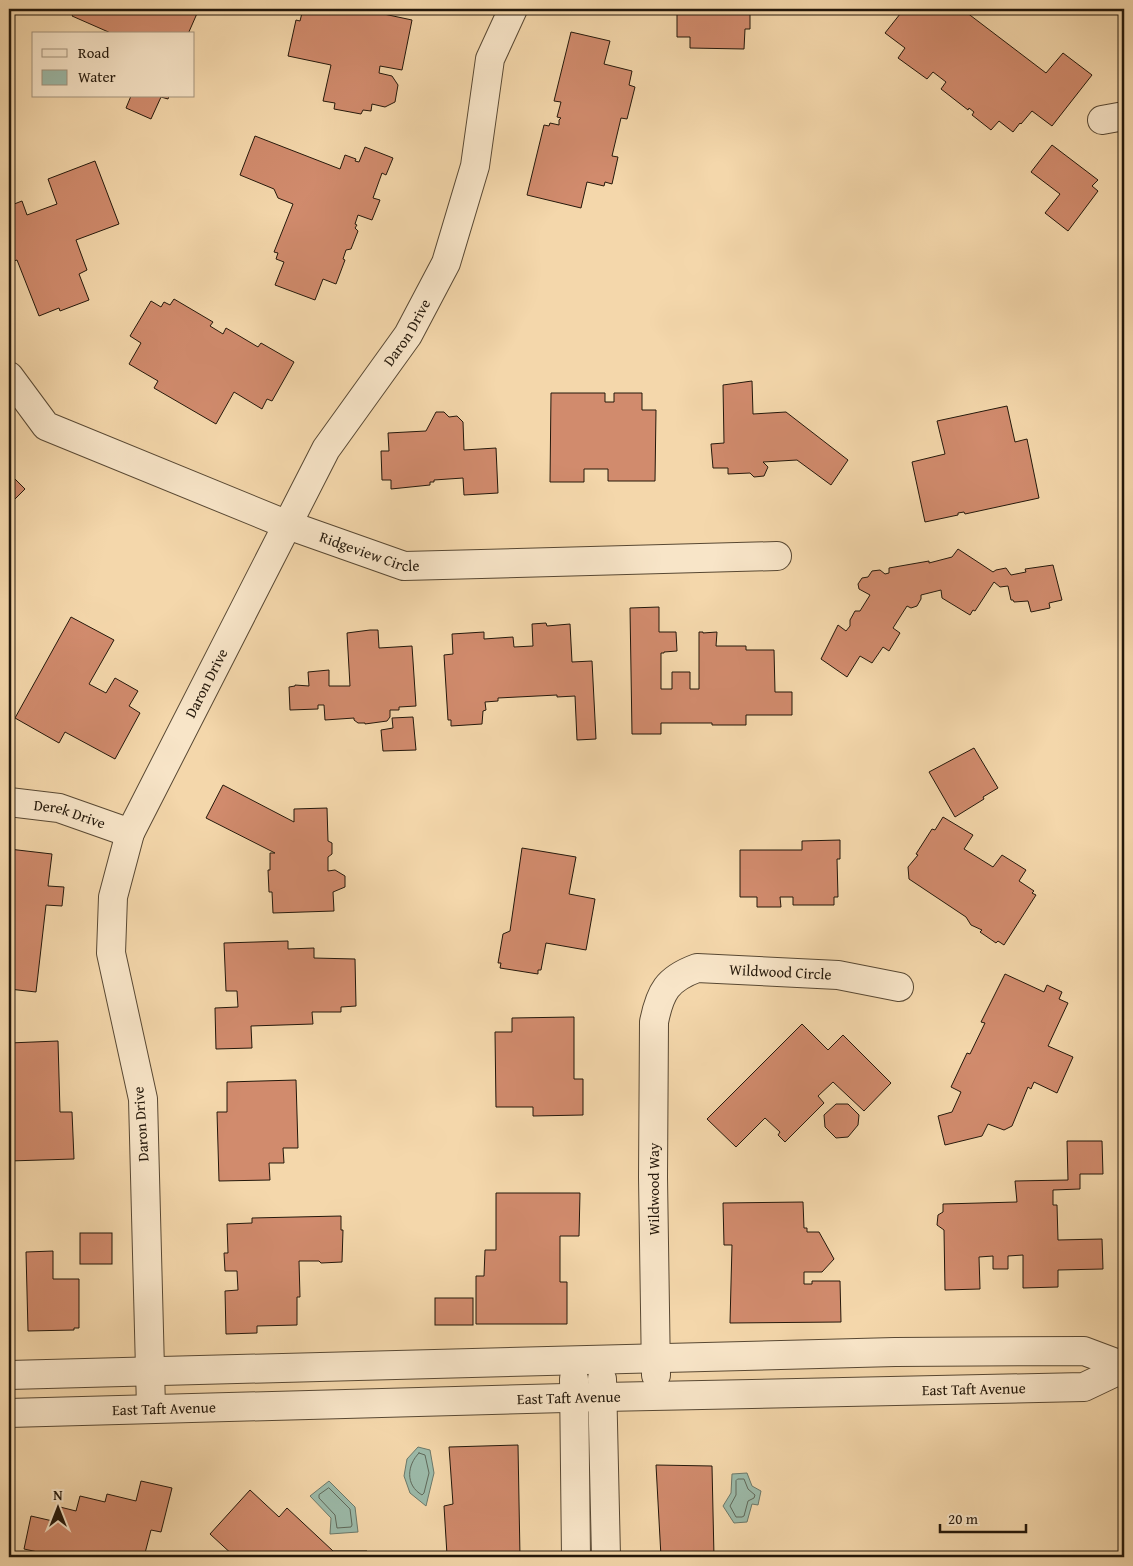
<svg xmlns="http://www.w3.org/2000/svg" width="1133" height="1566" viewBox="0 0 1133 1566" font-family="'Gentium Book Plus',serif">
	<rect width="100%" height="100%" fill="#f4d7ab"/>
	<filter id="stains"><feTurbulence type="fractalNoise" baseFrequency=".004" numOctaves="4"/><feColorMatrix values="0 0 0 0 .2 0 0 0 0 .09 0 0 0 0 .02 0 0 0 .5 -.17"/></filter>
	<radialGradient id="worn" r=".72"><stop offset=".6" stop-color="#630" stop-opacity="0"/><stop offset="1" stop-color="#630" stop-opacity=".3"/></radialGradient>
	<g fill="#9cbaa9" stroke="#6c796a">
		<polygon points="418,1447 430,1450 434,1473 426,1506 410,1493 404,1476 407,1459"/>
		<polygon points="747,1473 752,1486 761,1491 758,1505 752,1504 747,1522 734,1523 723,1506 731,1493 732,1474"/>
		<polygon points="329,1481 355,1507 358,1532 330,1534 331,1518 310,1496"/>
	</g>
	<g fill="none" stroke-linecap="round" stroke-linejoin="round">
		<g stroke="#60695a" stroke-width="1">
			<path d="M419,1453L425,1455L429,1473L424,1493L422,1495C405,1485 407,1465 419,1453Z"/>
			<polygon points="738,1479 744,1479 748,1489 755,1495 754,1498 748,1501 744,1516 742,1517 736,1517 730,1506 736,1495 736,1481"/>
			<polygon points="329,1488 350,1509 352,1525 351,1527 337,1528 335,1515 319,1498 319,1495"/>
		</g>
	</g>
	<g fill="#d18b6d" stroke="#24180b">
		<polygon points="76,9 199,9 188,34 113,34 72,16"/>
		<polygon points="303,9 380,9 379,13 412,20 402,70 380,66 379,73 392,76 398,85 395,102 385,107 372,104 371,111 363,110 361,114 334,109 335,103 323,101 331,65 288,56 296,20 300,21"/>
		<polygon points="677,9 750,9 750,29 745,29 744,49 690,48 690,37 677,37"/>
		<polygon points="904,9 962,9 1046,73 1063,53 1092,75 1052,126 1032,111 1021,124 1020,123 1013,132 999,121 991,130 972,115 974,112 969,108 968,110 941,89 946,82 933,72 927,79 898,58 905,48 885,33"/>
		<polygon points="571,32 610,41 604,64 632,71 629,85 635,87 627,119 621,118 612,156 618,157 612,184 605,182 604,186 587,182 581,208 527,195 544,125 549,126 550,123 559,125 559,120 561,118 557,117 561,102 554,101"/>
		<polygon points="131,96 169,96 168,99 161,97 151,119 126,108"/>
		<polygon points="255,136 340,169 345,155 356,159 355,161 359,162 365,147 393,158 386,175 382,173 373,198 380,200 372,220 358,215 355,224 357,225 355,228 358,231 351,249 346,250 343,259 345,260 336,284 323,279 315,300 275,285 284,262 276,259 278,253 274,252 293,204 278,198 274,189 240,175"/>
		<polygon points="1052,145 1098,180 1092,186 1098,191 1068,231 1045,213 1060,194 1031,172"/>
		<polygon points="95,161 119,224 76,240 87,270 79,274 89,300 60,311 59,308 39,316 17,260 14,261 9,248 9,231 10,231 9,206 22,201 27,215 57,204 48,179"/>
		<polygon points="174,299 213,322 210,326 223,334 226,328 258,347 261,343 294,362 272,401 267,399 262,409 234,392 216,424 154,388 158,381 129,364 141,343 130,336 151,301 161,307 164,302 170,305"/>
		<polygon points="752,381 753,414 786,412 848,460 831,485 797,460 763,462 768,467 764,476 754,477 750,473 728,474 728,468 713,468 711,444 724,443 723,385"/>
		<polygon points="551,393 605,393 605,402 614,402 614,393 642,393 642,410 656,410 655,481 608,481 608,469 584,469 584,482 550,482"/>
		<polygon points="1007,406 1015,442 1027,439 1039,498 965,514 964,512 958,513 958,515 925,522 912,462 945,454 937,421"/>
		<polygon points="436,412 444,412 449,417 457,416 463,422 464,450 496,448 498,493 464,495 463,478 434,480 434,482 430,482 430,485 391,489 391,480 382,480 381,451 389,451 388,433 426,431"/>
		<polygon points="9,473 25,489 9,505"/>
		<polygon points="958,549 993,572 996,570 1006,568 1011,575 1026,572 1025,569 1053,565 1062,600 1049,603 1050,608 1031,612 1028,601 1014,602 1013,600 1011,600 1008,586 1000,587 994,582 975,611 973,610 970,615 942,598 941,590 921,595 921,599 917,606 911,608 907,606 893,628 900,633 889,651 883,647 872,663 860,656 847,677 821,659 838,625 846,631 850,626 850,620 855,611 860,611 870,595 859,589 858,584 862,578 868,577 872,571 880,570 885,574 889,573 889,568 929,561 929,563 952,557"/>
		<polygon points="659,607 659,632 676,632 677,651 664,652 664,653 661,653 661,689 672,689 672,672 690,672 690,689 699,689 699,632 703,632 703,633 717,632 716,646 746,646 746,650 774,650 775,692 792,692 792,715 746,715 746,725 712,725 712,723 661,723 661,734 632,734 630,608"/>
		<polygon points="71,617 114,640 89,684 106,693 115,678 138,691 129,706 140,713 115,759 65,732 59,743 15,718"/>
		<polygon points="546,623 547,626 570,624 572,662 592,661 596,739 577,740 575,696 557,697 557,695 498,698 498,701 485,702 486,710 483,711 482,724 451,726 451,720 448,720 444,655 453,654 452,634 484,632 484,639 513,637 514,647 533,646 532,624"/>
		<polygon points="370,630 378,630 379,648 412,646 416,706 399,707 399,710 390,710 390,717 387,721 365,724 365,723 358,723 354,720 354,718 325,720 324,705 318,705 318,709 290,710 289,687 295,686 295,685 309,686 308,672 329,670 329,686 350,686 347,633"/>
		<polygon points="413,717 416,750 383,751 381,730 393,728 392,718"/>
		<polygon points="974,748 998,788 983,797 984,799 955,817 929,772"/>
		<polygon points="223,785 294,822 294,809 327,808 328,841 332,843 332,854 328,857 328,871 335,870 345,876 345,887 333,892 334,911 273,913 272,892 269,892 268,870 270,870 270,853 275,853 206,818"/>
		<polygon points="943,817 973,835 964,849 993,867 1002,855 1026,870 1019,881 1034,891 1032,893 1036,895 1004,945 998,941 996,943 980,932 982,930 971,925 966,917 909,879 908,867 918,855 916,854 932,829 935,830"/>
		<polygon points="840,840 840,859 837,859 838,897 834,897 834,905 793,905 793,897 780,897 781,907 757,907 757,897 740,897 740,850 802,850 802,841"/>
		<polygon points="522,848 576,857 569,894 595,899 586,950 546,943 541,970 538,970 538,974 500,968 501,963 498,963 503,934 510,931"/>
		<polygon points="9,849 52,854 48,886 64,887 62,906 46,905 36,992 9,989"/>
		<polygon points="288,941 288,949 314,948 314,958 355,959 356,1006 341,1007 341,1012 312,1012 313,1024 251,1026 252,1048 216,1049 215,1008 238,1007 237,991 226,991 224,943"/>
		<polygon points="1005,974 1044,992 1047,985 1062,992 1059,999 1068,1003 1048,1046 1073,1057 1057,1093 1034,1082 1031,1089 1028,1087 1012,1126 1004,1130 988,1124 982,1136 945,1145 938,1116 952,1112 961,1092 951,1087 967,1053 970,1054 985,1023 981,1022"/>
		<polygon points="574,1017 574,1079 583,1079 583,1115 533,1116 533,1107 496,1107 495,1032 512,1032 512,1018"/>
		<polygon points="802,1024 828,1050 843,1035 891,1083 864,1111 833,1082 818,1096 824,1103 785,1142 778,1135 780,1132 765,1118 736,1147 707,1119"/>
		<polygon points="58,1041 60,1112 72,1112 74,1159 9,1161 9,1043"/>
		<polygon points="296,1080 298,1148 283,1148 284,1163 269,1163 270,1180 219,1181 217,1112 227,1112 227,1082"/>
		<polygon points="836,1104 848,1104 859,1115 858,1125 848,1137 836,1138 825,1127 824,1115"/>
		<polygon points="1067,1141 1102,1141 1103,1174 1080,1174 1080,1189 1053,1190 1053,1205 1057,1205 1058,1240 1102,1239 1103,1269 1058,1270 1058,1287 1023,1288 1023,1255 1008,1256 1008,1269 993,1269 993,1256 979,1257 980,1289 945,1290 944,1230 937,1225 938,1215 943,1212 943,1204 1017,1202 1015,1181 1068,1180"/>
		<polygon points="496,1193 580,1193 579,1236 560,1236 560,1282 567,1282 567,1324 476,1324 476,1276 484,1276 485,1250 496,1250"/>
		<polygon points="803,1202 804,1228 807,1228 807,1232 819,1232 834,1259 822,1272 804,1272 804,1284 812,1284 812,1281 840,1281 841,1322 730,1323 732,1245 724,1245 723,1203"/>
		<polygon points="341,1216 341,1230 343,1230 342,1262 321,1263 319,1261 299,1261 300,1297 297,1297 297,1325 257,1326 257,1333 226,1334 225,1291 238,1290 237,1271 225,1271 224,1253 228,1253 227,1224 252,1223 252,1218"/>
		<rect x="80" y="1233" width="32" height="31"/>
		<polygon points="53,1251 53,1279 79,1279 79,1328 74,1328 74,1330 28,1331 26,1252"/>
		<rect x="435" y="1298" width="38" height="27"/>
		<polygon points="518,1445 520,1557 463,1557 447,1555 444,1506 453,1504 449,1447"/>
		<polygon points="656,1465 712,1466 714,1557 661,1557"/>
		<polygon points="141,1481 172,1488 161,1532 151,1530 144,1557 118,1557 99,1553 98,1557 86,1557 76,1555 75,1557 61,1557 24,1549 31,1516 57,1522 60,1507 76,1511 80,1496 105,1502 107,1494 136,1501"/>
		<polygon points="250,1490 279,1517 287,1508 333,1551 367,1551 367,1557 235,1557 210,1534"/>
	</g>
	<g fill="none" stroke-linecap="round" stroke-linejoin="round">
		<g stroke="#584833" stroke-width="30">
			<g id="minor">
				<polyline points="1102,120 1124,116"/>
				<path id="s1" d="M9,376L46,426L288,525L404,566L777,556"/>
				<path id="s2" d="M9,802L59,808L130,833"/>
				<polyline points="9,1375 895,1352 1084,1351 1124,1366"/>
				<path id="s3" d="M656,1375L653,1177L654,1022C660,992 667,979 697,968L838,975L899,987"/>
				<polyline points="574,1379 576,1557"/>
				<polyline points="602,1379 606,1557"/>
				<path id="s4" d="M151,1408L143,1099L111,953L113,897L130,833L326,449L408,335L446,263L475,166L490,59L513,9"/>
				<path id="s5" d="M9,1413L603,1397L1084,1387L1124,1368"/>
			</g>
		</g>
		<use href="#minor" stroke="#f8e5c8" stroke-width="28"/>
	</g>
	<g text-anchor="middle" stroke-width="4" stroke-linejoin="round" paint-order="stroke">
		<g font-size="15" fill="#24180b" stroke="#f8e5c8">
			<text dy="5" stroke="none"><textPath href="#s4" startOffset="1154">Daron Drive</textPath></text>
			<text dy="5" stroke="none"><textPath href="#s1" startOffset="410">Ridgeview Circle</textPath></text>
			<text dy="5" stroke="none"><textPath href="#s4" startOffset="749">Daron Drive</textPath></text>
			<text dy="5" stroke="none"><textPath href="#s2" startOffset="62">Derek Drive</textPath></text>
			<text dy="5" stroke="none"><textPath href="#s3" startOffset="510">Wildwood Circle</textPath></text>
			<text transform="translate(141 1124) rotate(-94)" y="5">Daron Drive</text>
			<text transform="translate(654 1189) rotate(-90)" y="5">Wildwood Way</text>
			<text dy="5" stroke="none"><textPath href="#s5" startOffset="965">East Taft Avenue</textPath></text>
			<text dy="5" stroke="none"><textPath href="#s5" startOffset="560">East Taft Avenue</textPath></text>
			<text dy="5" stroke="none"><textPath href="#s5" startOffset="155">East Taft Avenue</textPath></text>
		</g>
	</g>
	<rect width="1133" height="1566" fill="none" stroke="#f4d7ab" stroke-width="30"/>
	<rect x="10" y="10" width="1113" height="1546" fill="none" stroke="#24180b" stroke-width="2.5"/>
	<rect x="15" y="15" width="1103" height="1536" fill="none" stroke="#24180b"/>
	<rect x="32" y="32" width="162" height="65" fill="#f8e5c8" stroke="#a3937c"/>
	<rect x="42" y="49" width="25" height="8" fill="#f8e5c8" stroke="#a3937c"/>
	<text x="78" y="58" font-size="15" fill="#24180b">Road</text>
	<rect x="42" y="70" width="25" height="15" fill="#9cbaa9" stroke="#a3937c"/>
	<text x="78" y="82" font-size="15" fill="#24180b">Water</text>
	<g transform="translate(58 1508)" stroke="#f8e5c8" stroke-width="4" paint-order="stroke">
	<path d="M0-4L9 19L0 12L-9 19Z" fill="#24180b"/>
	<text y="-8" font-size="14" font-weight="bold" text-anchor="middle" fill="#24180b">N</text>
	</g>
	<path d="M940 1524v8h86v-8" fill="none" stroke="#24180b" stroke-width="2.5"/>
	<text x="948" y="1524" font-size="15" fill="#24180b" stroke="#f8e5c8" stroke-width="4" paint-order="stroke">20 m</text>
	<rect width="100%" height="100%" filter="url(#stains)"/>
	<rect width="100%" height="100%" fill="url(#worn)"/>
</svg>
